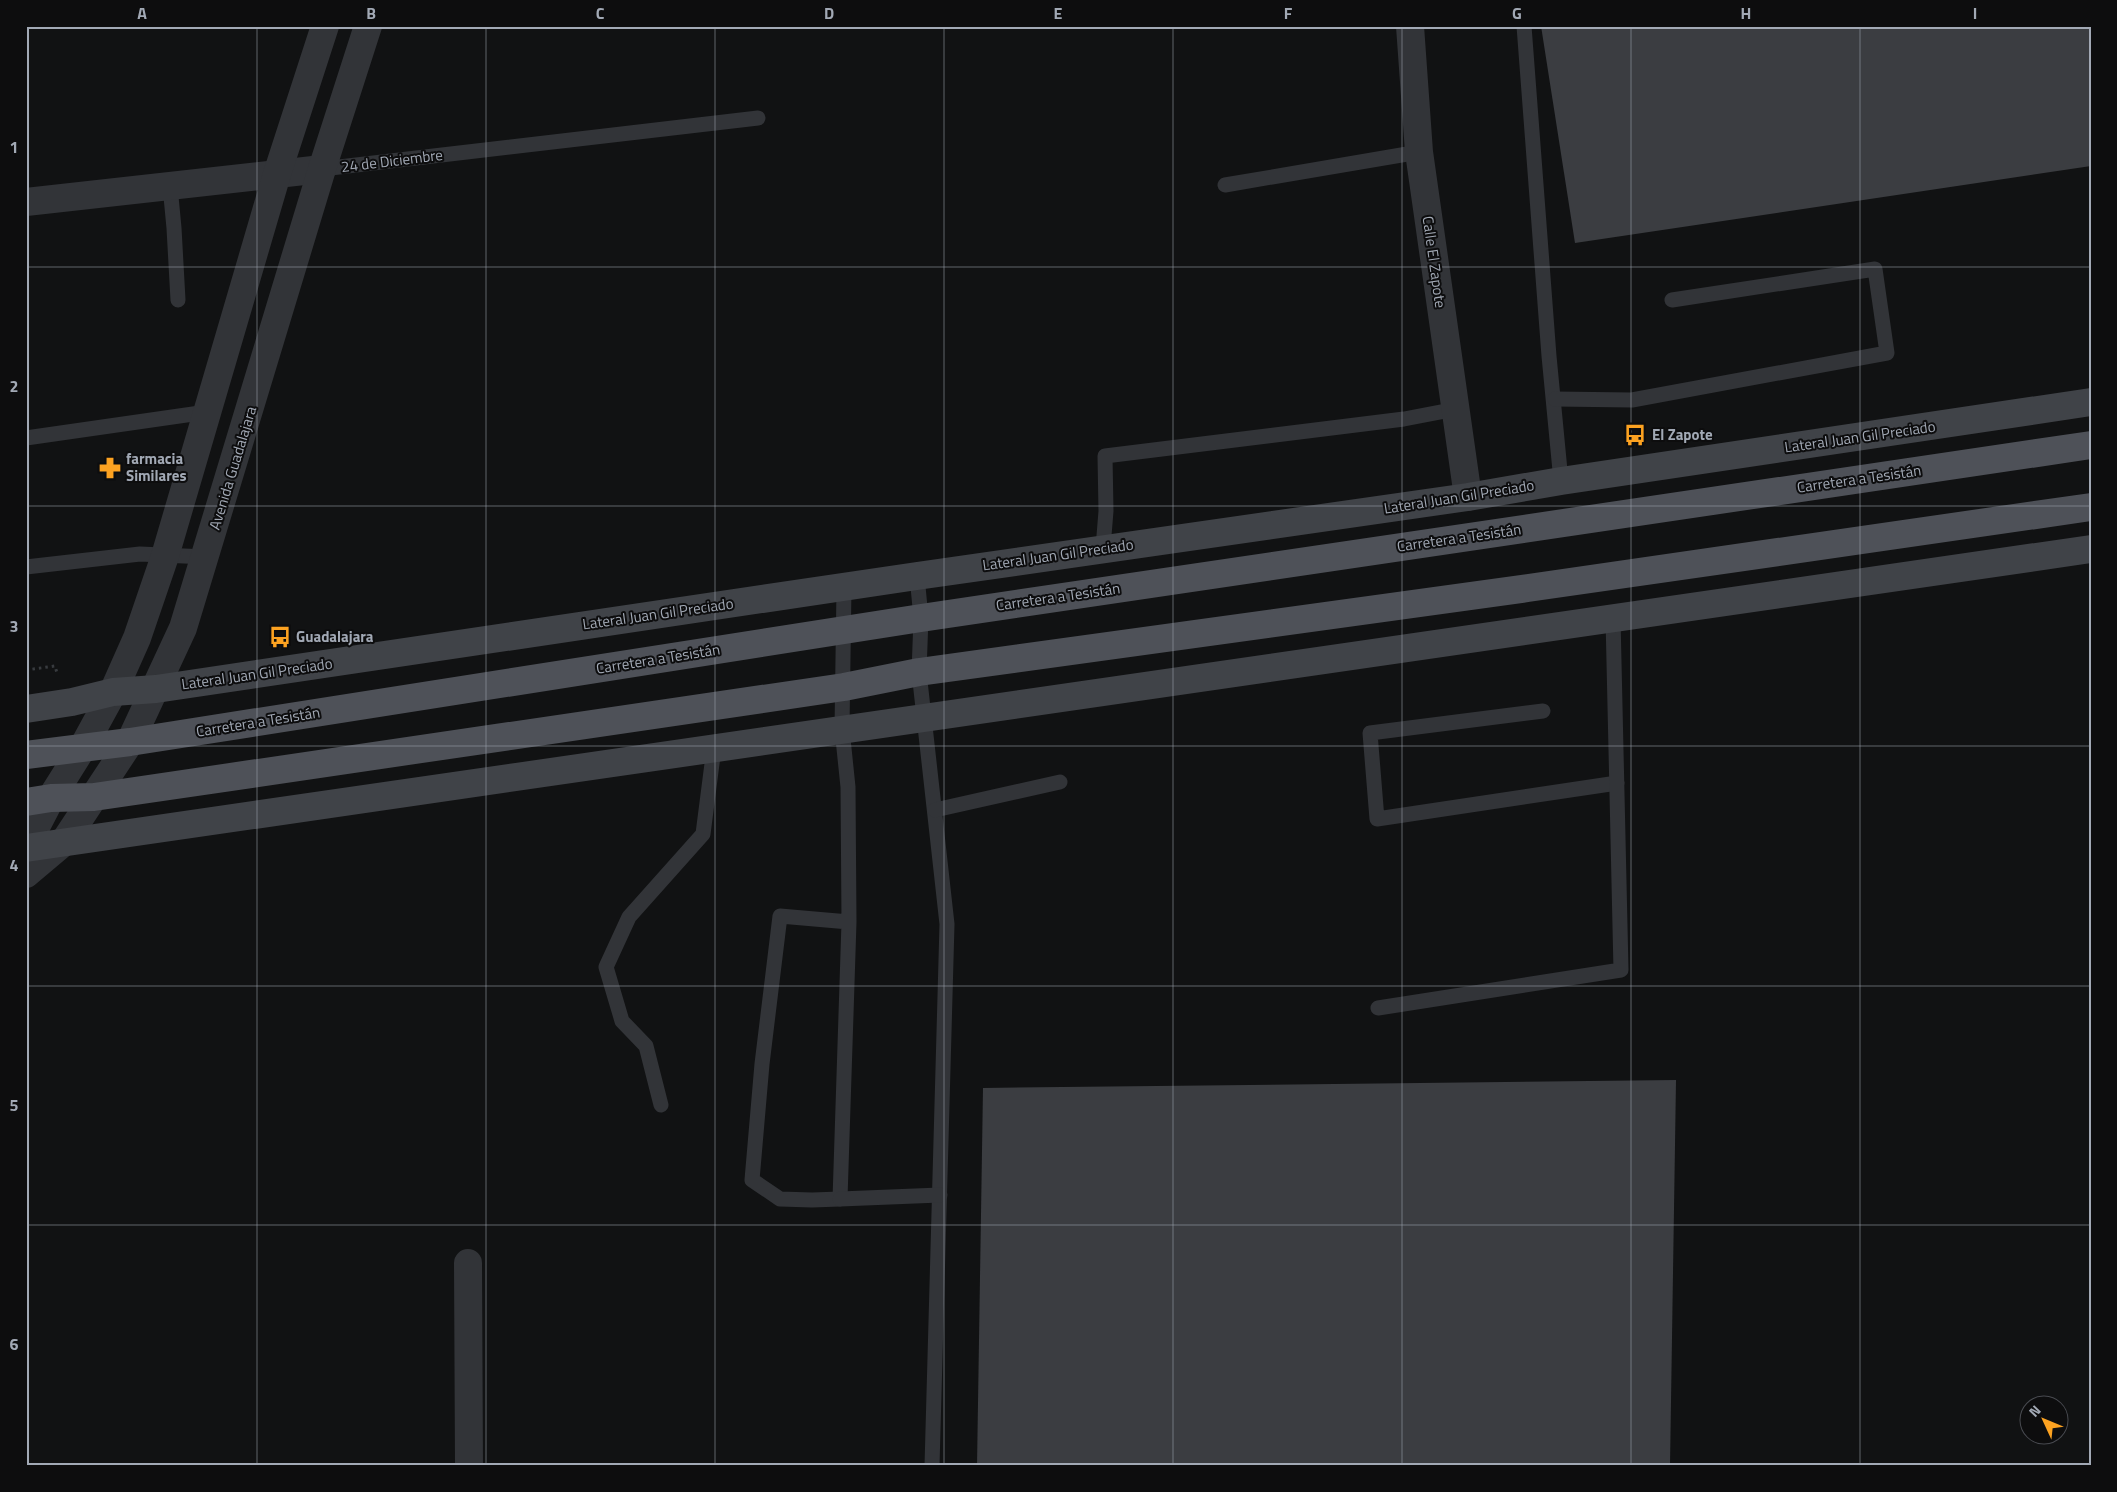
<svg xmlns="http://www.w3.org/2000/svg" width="2117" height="1492" viewBox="0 0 2117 1492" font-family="'Titillium Web',sans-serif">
	<rect width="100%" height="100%" fill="#111213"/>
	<g fill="#3b3d41">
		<polygon points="1541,26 2091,26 2091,166 1575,243"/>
		<polygon points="1676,1080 1670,1466 977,1466 983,1088"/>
	</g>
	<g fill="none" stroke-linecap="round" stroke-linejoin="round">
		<polyline stroke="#383b3f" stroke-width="3" stroke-dasharray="2.5 4" stroke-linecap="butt" points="26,670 55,666 57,673"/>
		<g stroke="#323438" stroke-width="15">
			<polyline points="1524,26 1549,356 1561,481"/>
			<polyline points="322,169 758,118"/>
			<polyline points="1225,185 1419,152"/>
			<polyline points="170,186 174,228 178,300"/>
			<polyline points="1555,399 1632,400 1887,353 1875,269 1672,300"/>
			<polyline points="26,438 207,412"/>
			<polyline points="1103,548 1106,511 1105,456 1404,419 1456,409"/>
			<polyline points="26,567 140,554 206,557"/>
			<polyline points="917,576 921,618 919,672 947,924 932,1466"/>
			<polyline points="844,587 842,729 848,787 849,922 840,1199 812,1200 780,1199 752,1180 762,1064 780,916 849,922"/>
			<polyline points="1543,711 1370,733 1377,819 1617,783"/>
			<polyline points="935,810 1060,782"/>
			<polyline points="1378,1008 1621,970 1613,618"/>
			<polyline points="661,1105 646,1046 622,1021 606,967 629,917 703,834 714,748"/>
			<polyline points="840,1199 940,1195"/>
		</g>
		<g stroke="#323438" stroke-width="28">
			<polyline points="1410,26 1419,152 1468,497"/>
			<polyline points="26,202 322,169"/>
			<polyline points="468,1263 469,1466"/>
		</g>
		<g stroke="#323438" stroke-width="28">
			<polyline points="26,846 51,798 83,747 113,692 137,638 165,556 277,174 325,26"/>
			<polyline points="26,874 64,842 130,742 183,628 322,169 368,26"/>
		</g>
		<g stroke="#404348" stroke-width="28">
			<polyline points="26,709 72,702 113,692 156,689 917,576 1468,497 1561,481 2091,402"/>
			<polyline points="26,848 2091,549"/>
		</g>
		<g stroke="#4e5158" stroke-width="28">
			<polyline points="26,755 130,742 921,618 2091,445"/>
			<polyline points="26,802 51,798 94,797 844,687 919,672 1528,588 2091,507"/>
		</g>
	</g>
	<path fill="none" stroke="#a2a9b5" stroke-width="1" stroke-opacity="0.55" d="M257,26V1466M486,26V1466M715,26V1466M944,26V1466M1173,26V1466M1402,26V1466M1631,26V1466M1860,26V1466M26,267H2091M26,506H2091M26,746H2091M26,986H2091M26,1225H2091"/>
	<defs>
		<g id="bus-bare" transform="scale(1.725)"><path d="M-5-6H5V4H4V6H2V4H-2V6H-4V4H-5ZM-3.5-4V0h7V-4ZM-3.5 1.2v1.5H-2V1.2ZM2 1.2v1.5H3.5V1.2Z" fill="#fca221" stroke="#0d0d0e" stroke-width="2.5" paint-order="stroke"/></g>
		<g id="pharmacy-bare" transform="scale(1.725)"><path d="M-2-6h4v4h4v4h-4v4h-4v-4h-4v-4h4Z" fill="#fca221" stroke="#0d0d0e" stroke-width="2.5" paint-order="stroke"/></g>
	</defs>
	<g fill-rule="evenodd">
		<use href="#bus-bare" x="1635" y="435"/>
		<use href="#pharmacy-bare" x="110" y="468"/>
		<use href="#bus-bare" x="280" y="637"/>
	</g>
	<g text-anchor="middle" stroke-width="4" stroke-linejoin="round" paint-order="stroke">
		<g font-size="15" fill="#a2a9b5" stroke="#0d0d0e">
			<text transform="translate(392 161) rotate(-7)" y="5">24 de Diciembre</text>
			<text transform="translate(1434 262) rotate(82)" y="5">Calle El Zapote</text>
			<text transform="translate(1860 437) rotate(-8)" y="5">Lateral Juan Gil Preciado</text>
			<text transform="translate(233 468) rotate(-73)" y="5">Avenida Guadalajara</text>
			<text transform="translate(1859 479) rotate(-8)" y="5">Carretera a Tesistán</text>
			<text transform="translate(1459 497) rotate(-9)" y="5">Lateral Juan Gil Preciado</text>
			<text transform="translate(1459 538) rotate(-8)" y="5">Carretera a Tesistán</text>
			<text transform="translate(1058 555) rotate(-8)" y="5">Lateral Juan Gil Preciado</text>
			<text transform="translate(1058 597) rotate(-8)" y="5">Carretera a Tesistán</text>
			<text transform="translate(658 614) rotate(-8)" y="5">Lateral Juan Gil Preciado</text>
			<text transform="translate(658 659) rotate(-9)" y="5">Carretera a Tesistán</text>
			<text transform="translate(257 674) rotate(-8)" y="5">Lateral Juan Gil Preciado</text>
			<text transform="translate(258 722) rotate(-9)" y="5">Carretera a Tesistán</text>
		</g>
		<g font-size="15" font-weight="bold" fill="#a2a9b5" stroke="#0d0d0e" text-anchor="start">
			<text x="1652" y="440">El Zapote</text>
			<text x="126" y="464">farmacia<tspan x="126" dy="17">Similares</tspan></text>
			<text x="296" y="642">Guadalajara</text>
		</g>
	</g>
	<rect width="2117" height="1492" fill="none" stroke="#0d0d0e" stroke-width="55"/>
	<g transform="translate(2044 1420) rotate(314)"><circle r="24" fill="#0d0d0e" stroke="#494b51"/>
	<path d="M0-4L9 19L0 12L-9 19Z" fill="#fca221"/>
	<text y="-8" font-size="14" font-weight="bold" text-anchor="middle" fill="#a2a9b5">N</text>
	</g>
	<rect x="28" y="28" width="2062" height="1436" fill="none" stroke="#a2a9b5" stroke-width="2"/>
	<g font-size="16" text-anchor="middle" font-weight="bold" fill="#a2a9b5">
		<text x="142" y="19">A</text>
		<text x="371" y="19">B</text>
		<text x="600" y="19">C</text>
		<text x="829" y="19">D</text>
		<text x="1058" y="19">E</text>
		<text x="1288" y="19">F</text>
		<text x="1517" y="19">G</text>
		<text x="1746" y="19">H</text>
		<text x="1975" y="19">I</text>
		<text x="14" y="153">1</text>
		<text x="14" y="392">2</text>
		<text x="14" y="632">3</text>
		<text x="14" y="871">4</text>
		<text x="14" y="1111">5</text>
		<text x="14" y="1350">6</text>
	</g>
</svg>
